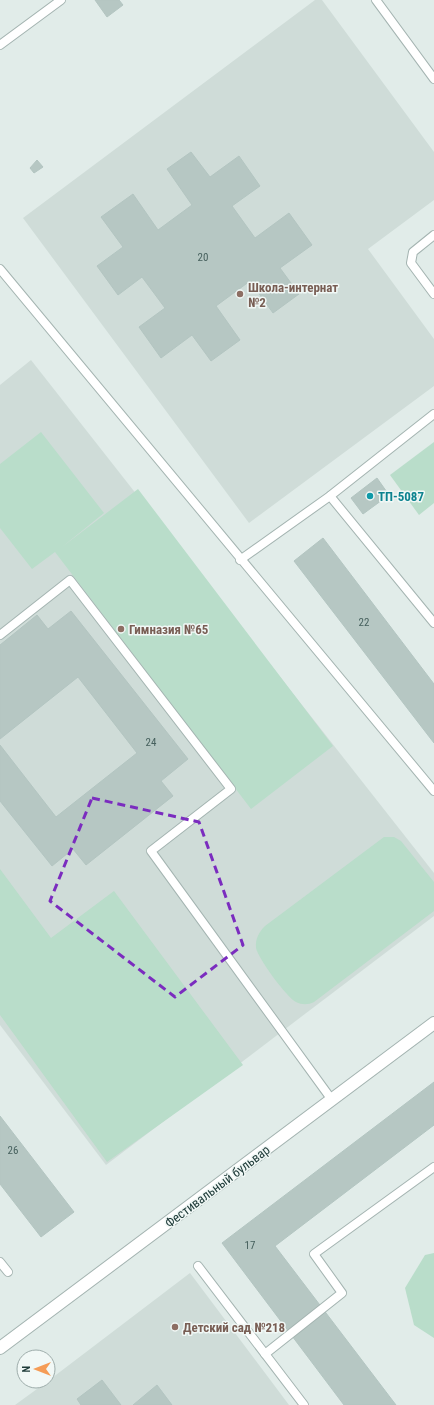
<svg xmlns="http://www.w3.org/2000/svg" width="434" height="1405" viewBox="0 0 434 1405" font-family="'Roboto Condensed',sans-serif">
	<rect width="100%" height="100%" fill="#e1ece9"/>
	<g fill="#cfdcd8">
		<polygon points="315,0 322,0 434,152 434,200 368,249 434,339 434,386 249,523 23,218"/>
		<polygon points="31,360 434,873 434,916 106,1165 0,1025 0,385"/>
		<polygon points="190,1273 289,1405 15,1405 48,1381"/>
	</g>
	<g fill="#b9ddca">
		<polygon points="41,432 104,513 62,547 138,489 333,746 251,809 55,552 32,569 0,528 0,464"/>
		<polygon points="434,442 434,503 419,515 390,475"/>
		<path d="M384,837H394L401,841L434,882V911L314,1002C308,1005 302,1005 296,1002C286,997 258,958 256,948C255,939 259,932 265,926Z"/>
		<polygon points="0,869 51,938 114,891 243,1065 107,1162 0,1015"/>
		<polygon points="434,1253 434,1338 414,1325 405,1288 425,1255"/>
	</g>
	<g fill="#b6c7c3" stroke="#b3c5c1">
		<polygon points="95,0 119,0 123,5 107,17"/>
		<polygon points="191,152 210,177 239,156 260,186 232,206 255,238 289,213 312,245 280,268 299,294 273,313 250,281 216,306 240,340 211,361 192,335 161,358 139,327 165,308 142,277 118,295 97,266 123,247 101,217 133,194 158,230 192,205 167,169"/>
		<polygon points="37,160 43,167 34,173 30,168"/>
		<polygon points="377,478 389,495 363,514 351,498"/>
		<polygon points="323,538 434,684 434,743 294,561"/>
		<polygon points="71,611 188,759 161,781 173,796 86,865 73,849 52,866 0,801 0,745 56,817 137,753 78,677 0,739 0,645 37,615 48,629"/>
		<polygon points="434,1082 434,1125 275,1246 396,1405 344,1405 222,1243"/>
		<polygon points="0,1116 74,1212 41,1237 0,1184"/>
		<polygon points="102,1380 121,1405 81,1405 77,1399"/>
		<polygon points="157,1385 172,1405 133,1405"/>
	</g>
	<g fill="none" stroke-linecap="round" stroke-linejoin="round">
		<g stroke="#a4b4b1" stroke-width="10">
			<g id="service">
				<polyline points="376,0 434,79"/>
				<polyline points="0,45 61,0"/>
				<polyline points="434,235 413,252 411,263 434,294"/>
				<polyline points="0,269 434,791"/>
				<polyline points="330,496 434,623"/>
				<polyline points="240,560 330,496 434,414"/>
				<polyline points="0,635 70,580 231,789 151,851 332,1100"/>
				<polyline points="0,1262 8,1272"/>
				<polyline points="198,1266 304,1405"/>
				<polyline points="265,1354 342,1293 314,1254 434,1167"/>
			</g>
		</g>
		<g stroke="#a4b4b1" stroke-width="14">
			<polyline id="pedestrian" points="0,1348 434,1023"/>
		</g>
		<use href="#service" stroke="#fff" stroke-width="8"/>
		<use href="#pedestrian" stroke="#fff" stroke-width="12"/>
	</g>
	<path fill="none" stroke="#7b2cbf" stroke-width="3" stroke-dasharray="8 5" stroke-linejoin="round" d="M92,798L199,822L243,945L175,997L50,901Z"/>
	<g fill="#8d6e63" stroke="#f1f8f6" stroke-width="1.5">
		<circle cx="240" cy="294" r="4"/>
		<circle cx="121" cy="629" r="4"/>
		<circle cx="175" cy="1327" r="4"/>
	</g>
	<circle fill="#0f9aa8" stroke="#f1f8f6" stroke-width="1.5" cx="370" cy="496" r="4"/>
	<g text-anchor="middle" stroke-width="3" stroke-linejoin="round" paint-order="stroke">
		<g font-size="11" fill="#46605d">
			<text x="203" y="261">20</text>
			<text x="364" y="626">22</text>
			<text x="151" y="746">24</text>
			<text x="13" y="1154">26</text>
			<text x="250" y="1249">17</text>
		</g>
		<g font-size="13" font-weight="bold" fill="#785e54" stroke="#f1f8f6" text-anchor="start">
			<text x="248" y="292">Школа-интернат<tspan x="248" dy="15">№2</tspan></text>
			<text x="129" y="634">Гимназия №65</text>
			<text x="183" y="1332">Детский сад №218</text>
		</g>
		<g font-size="13" font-weight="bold" fill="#0d838f" stroke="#f1f8f6" text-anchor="start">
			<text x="378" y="501">ТП-5087</text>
		</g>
		<g font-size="13" fill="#213d3b" stroke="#f1f8f6">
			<text transform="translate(217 1186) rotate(-37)" y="5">Фестивальный бульвар</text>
		</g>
	</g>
	<g transform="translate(36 1369) rotate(270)"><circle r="19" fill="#f1f8f6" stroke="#9eadab"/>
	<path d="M0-3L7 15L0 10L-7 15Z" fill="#f59c56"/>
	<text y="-6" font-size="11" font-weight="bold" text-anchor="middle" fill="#213d3b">N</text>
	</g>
</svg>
